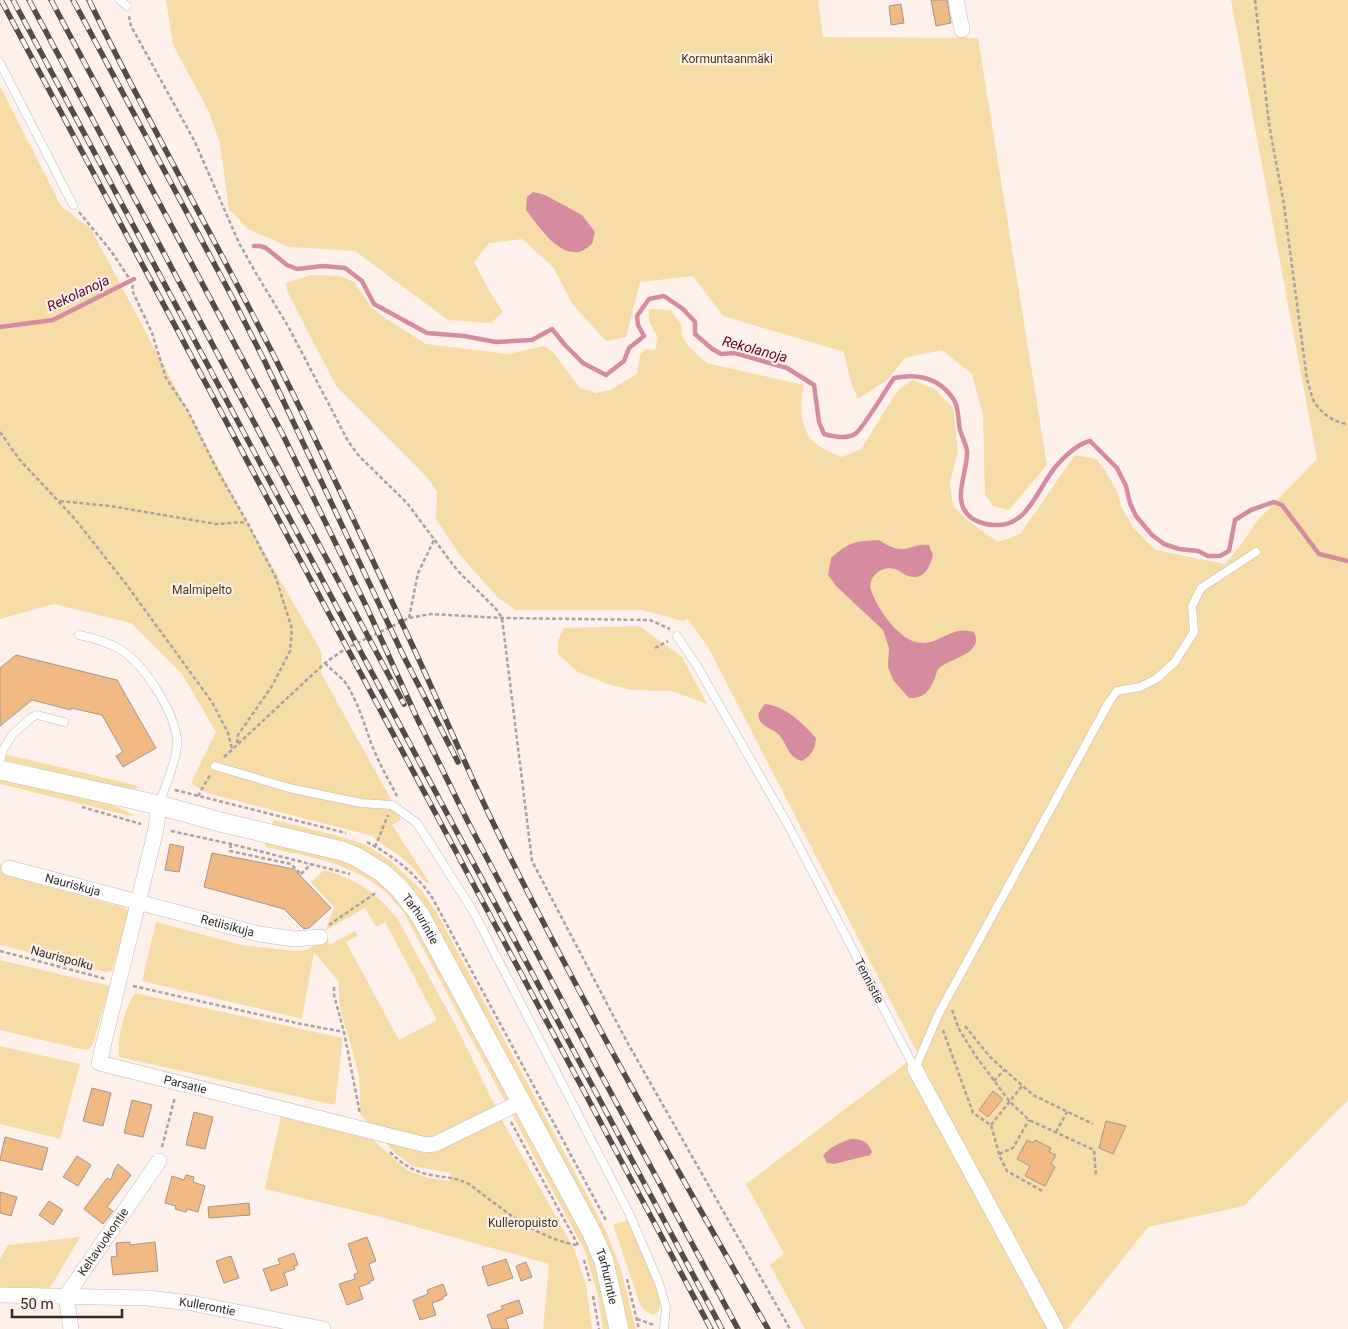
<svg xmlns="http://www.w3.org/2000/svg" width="1348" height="1329" viewBox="0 0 1348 1329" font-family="Roboto,sans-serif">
	<rect width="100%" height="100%" fill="#fef0eb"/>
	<g fill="#f6dda7">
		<polygon points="166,0 818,0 823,37 978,38 1047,465 1009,510 993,506 985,495 983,415 972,374 942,350 905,358 887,380 858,399 851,383 844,352 723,316 693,276 640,282 626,337 606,341 573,305 553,267 522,239 489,243 474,262 489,290 503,312 491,323 448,320 355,251 289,247 248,229 229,209 220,144 209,112 173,45"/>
		<path d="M1231,0H1348V1100L1244,1206L1148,1227L1067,1329H805L770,1265L784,1254L746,1184L918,1054L709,649L688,619L683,621L642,610H516L498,598L460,555L436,519L437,491L423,473L336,386L287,291L286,283L311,275L340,276L354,282L372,308L385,318L426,344L508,354L544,346L553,352L580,388L596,393L610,390L637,374L640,354L646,349L655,350L658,338L649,321V309L671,310L681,324L682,336L689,347L707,363L804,385C800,402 799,429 814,442C822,449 833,453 842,457L861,449L894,396L900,388L913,380L936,390L953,408L958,451L950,483L953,506L967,520L998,542L1020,534L1075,455L1096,459L1106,472L1117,491L1121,506L1133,527L1155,550L1225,564L1243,542L1257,521L1317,459Z"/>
		<path d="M0,86L61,206L91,229L247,522L322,653L321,673L393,803L401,820L392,825L429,882L427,884C420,877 415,869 408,863C397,852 383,847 372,836L207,793L191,783L216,732L182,674L131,623L54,604L0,619Z"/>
		<polygon points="639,626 682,657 707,704 672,691 631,690 607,684 578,672 558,654 558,640 564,628"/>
		<polygon points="0,753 131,784 137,786 137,789 115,786 0,759"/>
		<polygon points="0,777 112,805 135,815 130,816 0,784"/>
		<polygon points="274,820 335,835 364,844 391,861 422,891 438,915 606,1231 620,1266 636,1329 629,1329 614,1269 457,963 430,913 417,894 405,881 295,831 272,824"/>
		<path d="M266,842L346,861L379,879L410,912L587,1240L599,1275L610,1329H603L597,1292L585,1251L404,913C397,905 391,897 383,890C349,862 306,856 265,847Z"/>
		<polygon points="0,864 23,880 123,907 128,910 129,913 112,971 105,972 0,945"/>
		<path d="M324,870C357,879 375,892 397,918L457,1028L503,1122L574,1249L586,1284L592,1329H543L549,1264L377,1216L265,1189L281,1115H332L347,1117L408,1171L429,1178L450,1181L451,1173L412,1166L394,1152L360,1114C360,1098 361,1083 357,1068C351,1040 336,1010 339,982L314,952L302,1019L142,981L156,922L242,945L294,951L306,950L328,938L329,945L355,931L358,936L346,942L399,1040L437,1020L385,922L376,927L365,908L325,931L334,907L311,882Z"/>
		<polygon points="0,960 110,986 92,1046 88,1050 80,1049 0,1030"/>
		<path d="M135,993L343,1038L335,1105L119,1057C117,1035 124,1011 135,993Z"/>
		<polygon points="0,1046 80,1064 60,1139 0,1124"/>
		<path d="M627,1220L637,1239L661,1299L659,1311L654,1315C646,1313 643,1309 639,1301L613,1225Z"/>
		<polygon points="80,1237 50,1288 0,1287 0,1259 8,1245"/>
	</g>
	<g fill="#d68c9f">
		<path d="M533,192L545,195L582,215L595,232L592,244C589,246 585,250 582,251C559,259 538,225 526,210L527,197Z"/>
		<path d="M879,540C885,544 892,548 899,549C910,550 915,543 929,545L933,555C930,567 924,581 908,576C903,574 899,570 895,569C882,565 867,577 871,590C877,608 900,643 922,643C941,643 952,625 974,632C985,653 951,658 939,668C937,670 936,675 935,678C930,691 923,699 909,698L893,680L888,667L889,648L883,630L836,586L828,575L831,558C849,542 855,541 879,540Z"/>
		<path d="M765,704C785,706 803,723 816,738C815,749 812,755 802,761C788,757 788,746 780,736C774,729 761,727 759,718C757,713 762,708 765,704Z"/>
		<path d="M851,1139C862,1139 867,1141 872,1152L870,1155L834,1164L827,1163L823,1155C831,1147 840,1142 851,1139Z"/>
	</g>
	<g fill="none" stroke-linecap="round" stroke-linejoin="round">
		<g stroke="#d68c9f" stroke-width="4.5">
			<path d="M254,246H260L266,248L287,265L297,269L323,266L345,268L362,281L374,304L427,333L464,336L496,342L532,340L552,329L565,345L583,363L606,375L624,361L629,348L644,336L638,325L637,316L649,299L664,296L683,309L695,322V334L711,348L721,354L735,353L787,368L814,385L819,422L824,434C833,437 847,439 855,434C862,430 887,388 894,378C918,373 940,378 954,400C959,408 958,420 960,430C962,437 966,444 967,451C968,474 949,503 973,519C980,523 988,525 995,525C1029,527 1038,486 1057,465C1066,455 1077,444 1090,441L1117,468L1126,486L1130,503L1136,516L1152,535L1164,544L1179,549L1198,551L1208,556H1220L1229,551L1235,520L1251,510L1274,502L1282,505L1319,554L1348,561"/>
			<polyline points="0,327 53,320 134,279"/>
		</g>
	</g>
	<g fill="#f0b984" stroke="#a1978f">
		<polygon points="931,0 947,0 951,23 936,26"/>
		<polygon points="901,4 904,23 891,25 889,6"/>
		<polygon points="16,655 117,680 156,748 123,767 116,756 123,752 102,715 71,708 71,710 32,700 0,726 0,668"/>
		<polygon points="170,844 184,847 179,872 165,870"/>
		<polygon points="212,853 294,869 331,908 309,928 304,929 284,909 204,887"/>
		<polygon points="92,1088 111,1093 103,1126 83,1121"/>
		<polygon points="993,1091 1003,1099 988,1117 979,1110"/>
		<polygon points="132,1100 152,1105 143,1137 124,1133"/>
		<polygon points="194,1112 213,1117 205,1149 186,1145"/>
		<polygon points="1106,1121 1126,1126 1113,1154 1099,1148"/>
		<polygon points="5,1137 48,1148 42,1170 0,1160"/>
		<polygon points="1027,1140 1033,1143 1035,1140 1051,1148 1049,1152 1056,1155 1051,1164 1055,1167 1045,1186 1025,1176 1030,1166 1017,1159"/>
		<polygon points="77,1156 91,1165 78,1186 63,1177"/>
		<polygon points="118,1164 131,1175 107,1207 113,1211 103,1224 84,1209 107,1178 111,1180 114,1170"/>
		<polygon points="186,1175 194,1177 193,1182 205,1186 198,1212 187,1209 186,1212 175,1209 176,1206 165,1203 172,1176 184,1180"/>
		<polygon points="0,1192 17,1197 11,1216 0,1213"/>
		<polygon points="49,1201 63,1210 53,1225 39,1215"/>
		<polygon points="249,1203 250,1215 209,1218 208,1207"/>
		<polygon points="367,1237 376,1261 369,1264 374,1280 370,1281 370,1283 359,1287 363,1299 347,1305 339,1284 355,1279 354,1274 358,1273 348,1244"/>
		<polygon points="130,1242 130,1245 155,1242 158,1271 113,1275 111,1257 117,1256 116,1243"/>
		<polygon points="294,1253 298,1265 294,1266 295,1269 284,1273 288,1285 271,1291 263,1269 280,1264 278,1259"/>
		<polygon points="231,1256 239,1278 224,1283 216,1261"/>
		<polygon points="506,1259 513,1278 488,1286 482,1267"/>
		<polygon points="526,1262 532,1277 521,1281 516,1266"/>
		<polygon points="443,1284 447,1295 443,1297 443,1299 432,1303 436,1315 420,1320 413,1300 428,1294 427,1290"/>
		<polygon points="519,1300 523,1313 506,1319 509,1329 492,1329 487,1315 503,1309 501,1306"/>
	</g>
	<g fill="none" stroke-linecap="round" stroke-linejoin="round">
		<g stroke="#c6bab4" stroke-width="9">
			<g id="service">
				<polyline points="120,0 127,6"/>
				<polyline points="0,63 73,205"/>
				<path d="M79,635C94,638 108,642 121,650C145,665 174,712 177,739C179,756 164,788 159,805"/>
				<path id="s1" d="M677,636L697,666L788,825L915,1069"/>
				<polyline points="0,763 2,752 12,735 32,717 37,715 64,722"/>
				<polyline points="215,766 289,788 361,803 392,805 417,823 473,911 629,1213 659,1283 666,1307 664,1329"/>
				<polyline points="915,1069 938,1015 1109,702 1117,691 1140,687 1156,679 1174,663 1194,632 1192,606 1201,588 1256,552"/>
			</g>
		</g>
		<g stroke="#c6bab4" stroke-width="16">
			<g id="minor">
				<polyline points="956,0 962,30"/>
				<path id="s2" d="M159,805L156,829L99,1063L426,1145L435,1144L521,1102"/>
				<path id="s3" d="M9,868L259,934L294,939L320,937"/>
				<polyline points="915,1069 1056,1329"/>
				<path id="s4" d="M0,1295L147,1298L191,1303L323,1329"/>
				<path id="s5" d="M71,1329L66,1296L159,1161"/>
			</g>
		</g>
		<g stroke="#c6bab4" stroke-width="20">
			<g id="tertiary">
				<path id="s6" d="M0,770L159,805L224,823L342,851L355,856L383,873L400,889L420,915L592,1233L604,1261L619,1329"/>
			</g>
		</g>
		<g stroke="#aca19e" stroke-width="2.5" stroke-dasharray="4 2.5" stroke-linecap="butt">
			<path d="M1255,0L1269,124L1284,205L1307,380C1310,387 1311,397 1315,403C1322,414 1335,423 1348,424"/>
			<polyline points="129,16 131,26 195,142 239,243 257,275 288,326 348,441 359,456 407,503 457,570 496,609 502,618 532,861 626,1040 790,1329"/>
			<polyline points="79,212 111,251 133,284 132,290 152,333 166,378 188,411 216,468 247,522 276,578 292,629 290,651 272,686 238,735 237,743"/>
			<polyline points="0,432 19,459 75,519 126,584 212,702 228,733 232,749"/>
			<polyline points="60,501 110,506 216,524 247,522"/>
			<polyline points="409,618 418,573 435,538"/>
			<polyline points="655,648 668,641"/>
			<path d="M325,663C332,671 342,677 347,685C358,703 364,723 371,743C378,761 388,779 397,796"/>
			<polyline points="224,757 325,663 345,649 409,618 431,614 502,618 650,620 670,629"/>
			<polyline points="175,790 346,833"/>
			<polyline points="198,796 210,775"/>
			<polyline points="82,807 141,824"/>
			<polyline points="171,831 231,844 350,874"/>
			<path d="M367,842C393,856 417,874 433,899L607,1222"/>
			<polyline points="231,844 230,851 291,864 301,874 300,875"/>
			<polyline points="375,847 388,815"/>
			<polyline points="301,874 311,864"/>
			<polyline points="329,925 377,892"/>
			<polyline points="0,951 106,979"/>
			<polyline points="133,986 301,1024 344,1032"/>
			<polyline points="334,987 334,995 344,1032 360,1114"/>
			<polyline points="952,1010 959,1029 975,1055 1010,1102 1029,1120 1094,1150 1096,1176"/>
			<polyline points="965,1026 990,1057 1033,1095 1093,1124"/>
			<polyline points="943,1030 973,1113 991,1125 1000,1157 1007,1171 1044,1192"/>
			<polyline points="994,1081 1004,1070"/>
			<polyline points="511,1122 578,1245"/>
			<polyline points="991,1125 1022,1086"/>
			<polyline points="1056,1132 1067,1112"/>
			<polyline points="162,1147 175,1097"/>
			<path d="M390,1152C402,1164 414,1172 431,1175C446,1178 455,1177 469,1184C503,1209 535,1238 577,1245"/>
			<polyline points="999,1154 1013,1148 1029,1120"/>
			<polyline points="584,1260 590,1281"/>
			<polyline points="627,1279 639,1329"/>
			<polyline points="593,1296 599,1329"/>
			<polyline points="637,1319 654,1325"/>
		</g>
		<use href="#service" stroke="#fff" stroke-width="8"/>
		<use href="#minor" stroke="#fff" stroke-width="15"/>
		<use href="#tertiary" stroke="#fff" stroke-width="19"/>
		<g stroke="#524b49" stroke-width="5.5">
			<g id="rail">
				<polyline points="1,0 711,1329"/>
				<polyline points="13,0 722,1329"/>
				<polyline points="29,0 404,704"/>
				<polyline points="51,0 282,433 368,610 416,716 469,824 597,1067 738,1329"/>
				<polyline points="73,0 231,295 265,362 404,657 458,762"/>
				<path d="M89,0C154,135 230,265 296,400C337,483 376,567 415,651C443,712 469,774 499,835C582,1003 675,1166 768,1329"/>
			</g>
		</g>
		<use href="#rail" stroke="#fef0eb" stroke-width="4" stroke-dasharray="11" stroke-linecap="butt"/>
	</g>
	<g text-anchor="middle" stroke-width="4.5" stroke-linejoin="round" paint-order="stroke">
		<g font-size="12" fill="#453719" stroke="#fef0eb">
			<text x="727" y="63">Kormuntaanmäki</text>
			<text x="202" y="594">Malmipelto</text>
			<text x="523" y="1227">Kulleropuisto</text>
		</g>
		<g font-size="12" fill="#302b29" stroke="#fef0eb">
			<text dy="4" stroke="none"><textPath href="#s3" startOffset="66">Nauriskuja</textPath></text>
			<text dy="4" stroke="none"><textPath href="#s6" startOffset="458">Tarhurintie</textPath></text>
			<text dy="4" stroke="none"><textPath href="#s3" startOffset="226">Retiisikuja</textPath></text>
			<text transform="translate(62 958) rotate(15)" y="4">Naurispolku</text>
			<text dy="4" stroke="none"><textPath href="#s1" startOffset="395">Tennistie</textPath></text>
			<text dy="4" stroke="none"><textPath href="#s2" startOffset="354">Parsatie</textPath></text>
			<text dy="4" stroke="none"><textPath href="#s5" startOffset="99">Keltavuokontie</textPath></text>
			<text dy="4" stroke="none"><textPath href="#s6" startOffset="862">Tarhurintie</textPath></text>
			<text dy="4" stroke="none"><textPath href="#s4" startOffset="208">Kullerontie</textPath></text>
		</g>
		<g font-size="14" font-style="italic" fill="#5c002a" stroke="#fef0eb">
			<text transform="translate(78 293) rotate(-25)" y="5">Rekolanoja</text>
			<text transform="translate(755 349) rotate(15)" y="5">Rekolanoja</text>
		</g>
	</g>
	<path d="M12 1309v8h110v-8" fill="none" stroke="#302b29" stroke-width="2.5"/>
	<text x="20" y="1309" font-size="15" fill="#302b29" stroke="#fef0eb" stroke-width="4" paint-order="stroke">50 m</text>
</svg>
